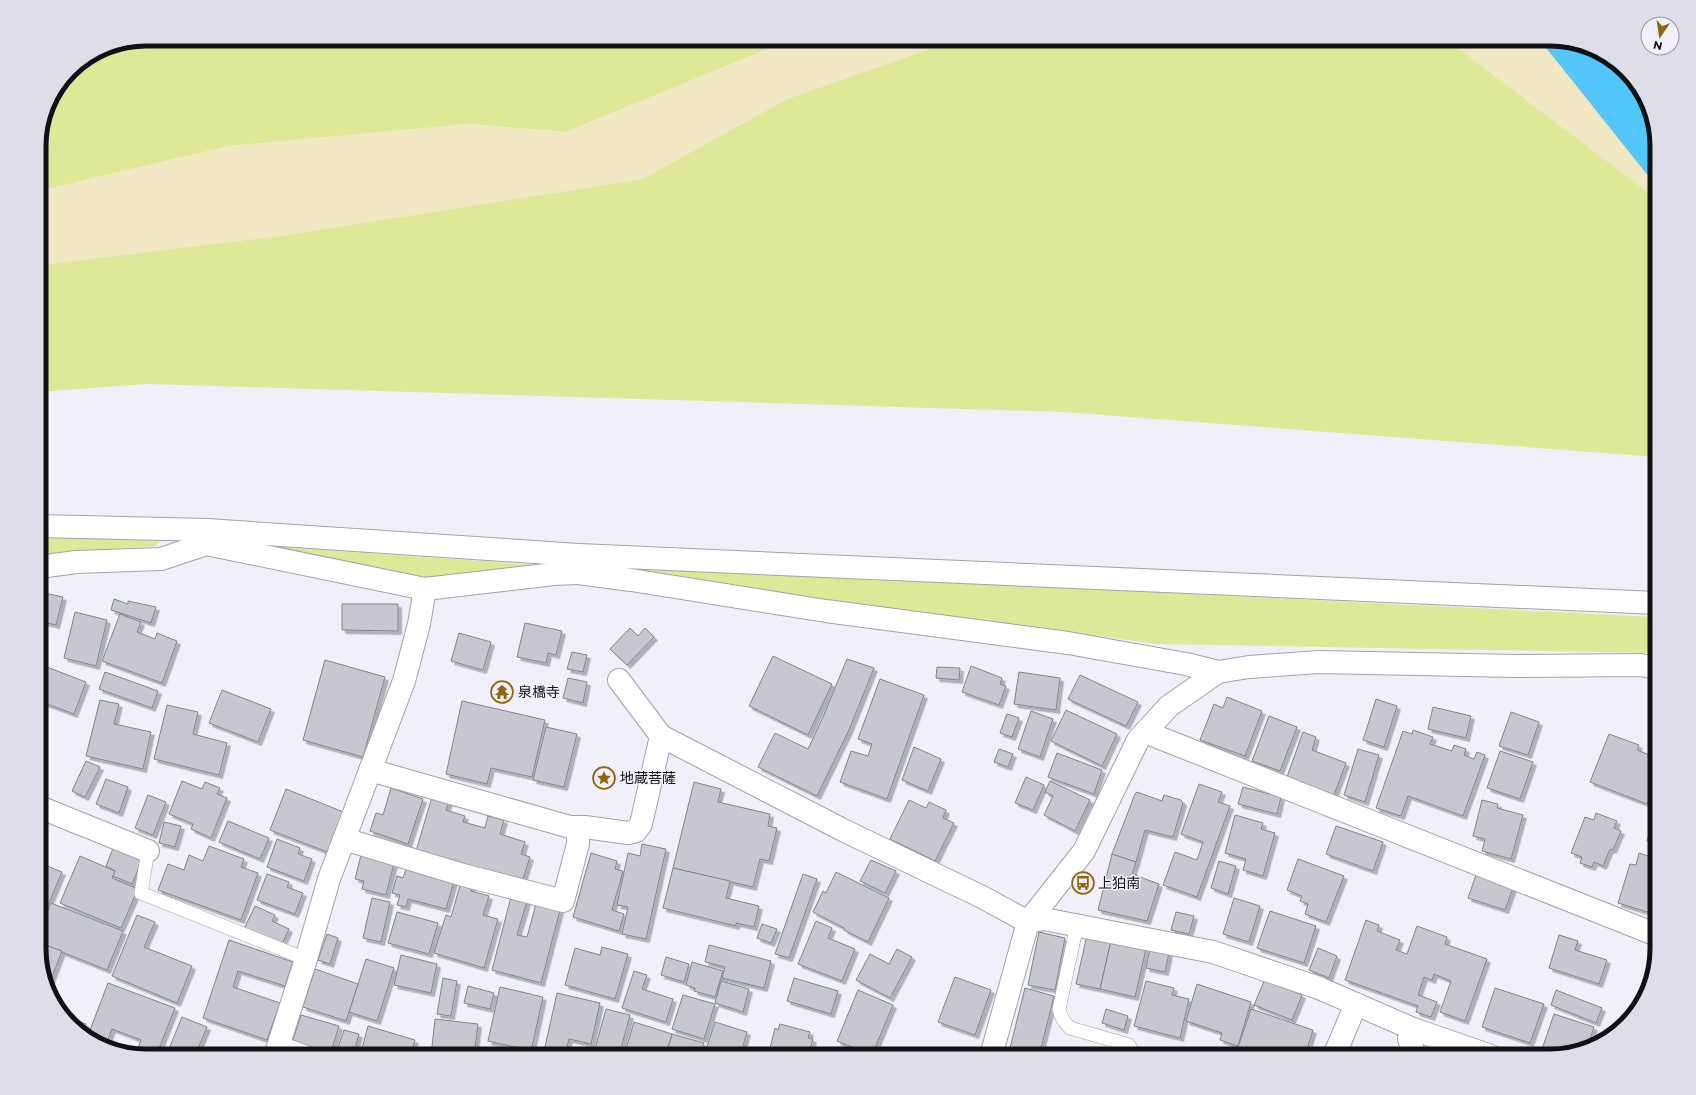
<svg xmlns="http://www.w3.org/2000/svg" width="1696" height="1095" viewBox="0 0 1696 1095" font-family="Montserrat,'Noto Sans JP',sans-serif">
	<defs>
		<filter id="shadow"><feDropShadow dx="3.5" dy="3.5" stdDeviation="0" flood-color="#0004"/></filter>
	</defs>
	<rect width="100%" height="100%" fill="#eff0f9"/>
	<g fill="#dde997">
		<polygon points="146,39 792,39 566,132 469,124 229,146 39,191 39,140 47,105 71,70 105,47"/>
		<polygon points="957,39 1446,39 1657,199 1657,457 1063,412 146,384 39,392 39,265 279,236 642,179 787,99"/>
		<polygon points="73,537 160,541 156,546 73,552 39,558 39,539"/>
		<polygon points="237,544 538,565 424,578"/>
		<polygon points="618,566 1657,617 1657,653 1157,644 651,576"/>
	</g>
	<g fill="#f1e7c2">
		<polygon points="792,39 957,39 787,99 642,179 279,236 39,265 39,191 229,146 469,124 566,132"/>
		<polygon points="1446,39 1539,39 1657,187 1657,199"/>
	</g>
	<polygon fill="#53c7f9" points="1539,39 1550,39 1609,57 1643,93 1657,146 1657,187"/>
	<g fill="#c6c7cf" stroke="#82848b" filter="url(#shadow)">
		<polygon points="39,592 63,597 56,625 39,621"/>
		<polygon points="114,599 128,604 128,601 156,607 151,623 111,610"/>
		<polygon points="342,604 398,604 398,631 342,630"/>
		<polygon points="75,612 107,620 96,666 64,658"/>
		<polygon points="120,614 141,622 137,632 155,639 157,633 177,641 162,683 102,661"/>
		<polygon points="525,623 562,631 556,655 548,653 546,663 517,657"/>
		<polygon points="630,628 638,636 645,628 654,637 627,665 610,649"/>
		<polygon points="459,633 491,642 483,670 451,661"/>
		<polygon points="572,652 587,655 583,672 567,669"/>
		<polygon points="773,656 832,684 808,735 749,706"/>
		<polygon points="847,659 874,668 849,730 817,796 758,767 775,733 808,749 823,717"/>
		<polygon points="325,660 385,677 363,757 303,740"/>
		<polygon points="39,664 86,682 74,714 39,701"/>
		<polygon points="971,666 1002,678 1000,684 1006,686 999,705 962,692"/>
		<polygon points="937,667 960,668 959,680 936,678"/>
		<polygon points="105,672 158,691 152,708 99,689"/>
		<polygon points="1019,672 1060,678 1056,710 1014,704"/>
		<polygon points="1080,675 1138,702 1126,726 1068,699"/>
		<polygon points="568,678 587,682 583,703 563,698"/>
		<polygon points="880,679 924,695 887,799 840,782 851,751 868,756 872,744 858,739"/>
		<polygon points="222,690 271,709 258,742 209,723"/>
		<polygon points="1227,697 1262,711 1245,756 1200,740 1214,704 1223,708"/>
		<polygon points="1376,699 1397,706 1384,747 1363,740"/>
		<polygon points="100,700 119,704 114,724 151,732 143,769 86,756"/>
		<polygon points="462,701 545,720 532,777 491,768 487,784 446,774"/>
		<polygon points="167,705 198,712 193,734 227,743 219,775 154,759"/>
		<polygon points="1433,707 1471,716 1466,738 1428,729"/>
		<polygon points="1066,710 1117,734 1102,766 1051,741"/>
		<polygon points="1031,711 1053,719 1040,757 1018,749"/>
		<polygon points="1511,712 1539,722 1528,755 1499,746"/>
		<polygon points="1007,714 1019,718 1012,737 1000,733"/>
		<polygon points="1269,716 1297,727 1280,771 1252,761"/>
		<polygon points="546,727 577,734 564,787 533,780"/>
		<polygon points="1413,730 1433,737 1430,744 1452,751 1454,745 1466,749 1464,755 1474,759 1477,752 1485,755 1463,816 1408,796 1401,816 1376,808 1403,731 1412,734"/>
		<polygon points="1303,732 1316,737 1312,750 1346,763 1334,795 1287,777"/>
		<polygon points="1609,734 1639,745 1637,750 1652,756 1654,749 1657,750 1657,776 1647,804 1590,782"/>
		<polygon points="914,747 941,759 928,791 902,780"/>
		<polygon points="999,749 1013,754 1008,767 994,762"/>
		<polygon points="1358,749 1379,755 1365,802 1344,795"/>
		<polygon points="1500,751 1533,762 1520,799 1487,788"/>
		<polygon points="1057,753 1102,770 1094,794 1048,777"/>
		<polygon points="86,761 100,767 85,797 72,791"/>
		<polygon points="1026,777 1044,785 1033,810 1015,803"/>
		<polygon points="106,779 128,787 119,813 96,804"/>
		<polygon points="182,781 202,789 205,782 220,788 217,794 227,798 211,838 191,829 193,824 169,814"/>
		<polygon points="1050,781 1090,800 1075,831 1044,815 1053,796 1045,792"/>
		<polygon points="694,782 721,789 718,802 770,814 768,826 777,828 769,861 760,859 753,887 673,868"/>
		<polygon points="1199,784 1222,792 1218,802 1230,806 1197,897 1163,885 1175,852 1197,860 1203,842 1181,834"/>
		<polygon points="1243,787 1281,797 1277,814 1238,804"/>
		<polygon points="391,788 423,799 408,844 370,831 376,813 383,815"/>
		<polygon points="286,789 346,813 330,853 270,830"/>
		<polygon points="1137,792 1162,801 1164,795 1181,800 1183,803 1173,837 1145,830 1136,862 1112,854 1135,794"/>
		<polygon points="148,795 166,802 153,835 135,828"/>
		<polygon points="432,797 449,802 446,810 465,816 463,822 485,828 488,816 504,820 500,834 525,842 521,854 530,857 522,882 416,851"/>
		<polygon points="909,800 926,808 929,802 946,810 943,818 954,823 935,861 890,839"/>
		<polygon points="1482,800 1498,804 1497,808 1523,815 1511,859 1482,851 1485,839 1473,836"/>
		<polygon points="1657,808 1657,844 1647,841"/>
		<polygon points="1596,813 1617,821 1614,828 1621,831 1613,850 1610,849 1603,866 1594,862 1592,867 1580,863 1582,857 1571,853 1585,817 1594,820"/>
		<polygon points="1235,815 1263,823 1261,829 1275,833 1263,876 1243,870 1246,859 1225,853"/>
		<polygon points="228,821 269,838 260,859 219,842"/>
		<polygon points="164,822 181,826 175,847 159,843"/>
		<polygon points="1336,826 1383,842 1373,871 1326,854"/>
		<polygon points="277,839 300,848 298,854 312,859 304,881 267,867"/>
		<polygon points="642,844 666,849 646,939 622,934 628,907 617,905 628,853 640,856"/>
		<polygon points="114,846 143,858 132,884 113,876 115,871 106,866"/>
		<polygon points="209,846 244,859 241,867 258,873 241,920 158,890 168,864 184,870 189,855 203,861"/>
		<polygon points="591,853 617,861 615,869 623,871 612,910 624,914 619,931 573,917"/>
		<polygon points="1639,853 1657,859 1657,915 1618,903 1630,864 1636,865"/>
		<polygon points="1112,854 1136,862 1132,874 1159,884 1147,921 1098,910"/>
		<polygon points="361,855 394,863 386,895 362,889 364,881 355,879"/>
		<polygon points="80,856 115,871 112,878 138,889 121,928 60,903"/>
		<polygon points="1298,859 1344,876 1326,922 1305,914 1308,904 1300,901 1302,896 1287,890"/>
		<polygon points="871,860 896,871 885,893 860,881"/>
		<polygon points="1219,861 1236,866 1228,894 1211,888"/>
		<polygon points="40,863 62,872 44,915 39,913"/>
		<polygon points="407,867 454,881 446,909 408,899 406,907 397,905 400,895 392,893 397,876 403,878"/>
		<polygon points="673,868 730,881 726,898 759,906 754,927 736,923 736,926 663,908"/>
		<polygon points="836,872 889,898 868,942 844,930 844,928 813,912 823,891 826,893"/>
		<polygon points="267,874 289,882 287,887 303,893 295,914 257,900"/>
		<polygon points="803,874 817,879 789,958 775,954"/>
		<polygon points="1476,875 1513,888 1505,910 1468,898"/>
		<polygon points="461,882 472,886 471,891 489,896 483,915 498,919 484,968 434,953 446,915 451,917"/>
		<polygon points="511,897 527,901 517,935 527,937 536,904 560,910 541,983 492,970"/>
		<polygon points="372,898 390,902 381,942 363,938"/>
		<polygon points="1234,898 1260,906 1249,942 1223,934"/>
		<polygon points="51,903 123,931 107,970 39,943 39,932"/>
		<polygon points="255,906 275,915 272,921 289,929 281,946 244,929"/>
		<polygon points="1270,911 1316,926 1304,963 1257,948"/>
		<polygon points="397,912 438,923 429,954 388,943"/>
		<polygon points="1176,912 1194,916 1189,934 1171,930"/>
		<polygon points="137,915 155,922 144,947 192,966 177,1003 112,976"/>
		<polygon points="1366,920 1379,925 1377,931 1400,940 1396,950 1407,954 1417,926 1447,937 1445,944 1487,959 1465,1021 1440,1012 1451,981 1434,974 1432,980 1424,977 1418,995 1437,1002 1431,1017 1416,1012 1418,1006 1345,980"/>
		<polygon points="816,921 832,928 828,938 855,949 842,981 798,964"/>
		<polygon points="762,924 777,929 771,943 757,938"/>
		<polygon points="1039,932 1065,938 1055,990 1028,985"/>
		<polygon points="327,934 338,938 330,964 318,960"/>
		<polygon points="1087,935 1111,941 1100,989 1076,984"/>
		<polygon points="1559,935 1578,941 1575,950 1607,960 1599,984 1549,968"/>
		<polygon points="229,940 293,962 285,986 238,971 233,987 280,1003 267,1040 203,1018"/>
		<polygon points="1111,941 1146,949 1135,997 1100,989"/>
		<polygon points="39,943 62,951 49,985 39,955"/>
		<polygon points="709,945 771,961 764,988 722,978 725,967 705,962"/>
		<polygon points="602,947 628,954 615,999 565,985 575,948 600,955"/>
		<polygon points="1150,948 1169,953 1165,972 1146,968"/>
		<polygon points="1318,948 1337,956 1329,978 1309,970"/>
		<polygon points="897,949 912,957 890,998 856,980 870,954 889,964"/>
		<polygon points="401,955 437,964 431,993 394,985"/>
		<polygon points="666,957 689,964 684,982 661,975"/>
		<polygon points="366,959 394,968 377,1021 349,1012"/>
		<polygon points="692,962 723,971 715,997 694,991 695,988 686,985"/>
		<polygon points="315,969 358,984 346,1021 303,1007"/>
		<polygon points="634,971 647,975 642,989 673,999 666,1022 622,1008"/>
		<polygon points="955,977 991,990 975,1035 938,1022"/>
		<polygon points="443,978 457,981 451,1016 437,1014"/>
		<polygon points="794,978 838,991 831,1014 787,1001"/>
		<polygon points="1265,979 1302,995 1292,1020 1254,1005"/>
		<polygon points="721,981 749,989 743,1012 715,1003"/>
		<polygon points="1146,981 1174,988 1172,995 1189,999 1180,1038 1134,1026"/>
		<polygon points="108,983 175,1008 156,1056 146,1056 136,1053 141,1040 112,1029 106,1044 87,1038"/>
		<polygon points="1197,984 1251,1002 1238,1046 1220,1040 1222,1033 1186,1021"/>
		<polygon points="468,986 494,993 490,1009 464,1003"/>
		<polygon points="500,987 543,997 530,1056 517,1055 519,1048 488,1041"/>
		<polygon points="1025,988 1054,996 1039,1056 1008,1056"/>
		<polygon points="1495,988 1544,1004 1530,1043 1482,1027"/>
		<polygon points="858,990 893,1005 872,1055 837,1041"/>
		<polygon points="1556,990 1602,1008 1596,1023 1551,1005"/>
		<polygon points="557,993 600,1003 591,1044 569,1039 565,1056 543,1056"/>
		<polygon points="683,995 715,1004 704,1039 672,1029"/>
		<polygon points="606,1009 630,1015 619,1056 593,1056"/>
		<polygon points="1106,1009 1128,1016 1124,1030 1102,1023"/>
		<polygon points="1251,1009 1313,1030 1305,1056 1235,1056"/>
		<polygon points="1554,1014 1594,1027 1588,1046 1550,1056 1540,1055"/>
		<polygon points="301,1015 339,1026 330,1055 292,1043"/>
		<polygon points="66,1016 86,1024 82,1033"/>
		<polygon points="182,1017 207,1027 195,1056 166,1056"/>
		<polygon points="435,1019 478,1024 474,1056 431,1056"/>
		<polygon points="634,1022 672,1034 666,1056 624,1056"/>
		<polygon points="715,1022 747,1032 740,1056 704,1056"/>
		<polygon points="780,1024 810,1032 808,1038 813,1039 808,1056 768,1056 775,1028 778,1030"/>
		<polygon points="368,1026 415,1040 410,1056 360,1056"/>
		<polygon points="344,1030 359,1034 353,1056 335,1056"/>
		<polygon points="672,1034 704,1043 700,1056 666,1056"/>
		<polygon points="1434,1048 1454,1056 1430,1056"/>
		<polygon points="1177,1051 1200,1056 1175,1056"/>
		<polygon points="833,1052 850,1056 832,1056"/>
	</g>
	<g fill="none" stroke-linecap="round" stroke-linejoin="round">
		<g stroke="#a2a3ab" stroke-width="14">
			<g id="service">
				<polyline points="148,851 141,893 306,959"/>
				<path d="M1077,925L1059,1009C1061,1018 1064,1022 1070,1028L1129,1045L1135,1056"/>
			</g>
		</g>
		<g stroke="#a2a3ab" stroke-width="24">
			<g id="minor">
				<polyline points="39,526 207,530 579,555 1657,603"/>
				<polyline points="206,544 425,589 554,574 578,573"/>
				<polyline points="579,555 578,573 631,580 826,611 1068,643 1186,664 1218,672 1249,667 1319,662 1515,666 1640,665 1657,668"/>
				<polyline points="39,567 76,562 161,559 206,544 207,530"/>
				<polyline points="619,680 661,736 843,830 982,897 1028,922 1044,919 1213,952 1319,988 1413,1029 1491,1056"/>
				<polyline points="1145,732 1657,935"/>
				<polyline points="370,770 570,827 585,827 628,833 636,831 641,824 661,736"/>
				<polyline points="39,807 148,851"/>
				<polyline points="344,839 463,875 563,901 578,844 578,827"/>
				<polyline points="1413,1029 1409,1039 1415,1056"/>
				<polyline points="279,1047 304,1056"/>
				<polyline points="275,1056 306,959 329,879 404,681 419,624 425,589"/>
				<polyline points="991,1056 1028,922 1084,851 1138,740 1169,706 1218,672"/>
				<polyline points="1334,1056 1356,1004"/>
			</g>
		</g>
		<use href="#service" stroke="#fff" stroke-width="13"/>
		<use href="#minor" stroke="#fff" stroke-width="22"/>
	</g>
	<defs>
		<g id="temple-ring" transform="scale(1.15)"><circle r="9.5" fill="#eff0f9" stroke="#91640e" stroke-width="1.5"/><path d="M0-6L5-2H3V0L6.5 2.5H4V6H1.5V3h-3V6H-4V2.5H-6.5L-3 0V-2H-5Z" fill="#91640e"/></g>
		<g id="sight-ring" transform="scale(1.15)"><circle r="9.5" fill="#eff0f9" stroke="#91640e" stroke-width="1.5"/><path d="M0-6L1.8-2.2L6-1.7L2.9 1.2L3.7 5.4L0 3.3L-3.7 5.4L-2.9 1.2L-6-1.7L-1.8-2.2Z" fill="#91640e"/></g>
		<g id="bus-ring" transform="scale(1.15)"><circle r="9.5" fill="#eff0f9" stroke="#91640e" stroke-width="1.5"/><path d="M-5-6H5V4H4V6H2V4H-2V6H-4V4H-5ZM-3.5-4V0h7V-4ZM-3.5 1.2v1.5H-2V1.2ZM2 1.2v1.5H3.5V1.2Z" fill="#91640e"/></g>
	</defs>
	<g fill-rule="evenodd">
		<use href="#temple-ring" x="502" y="692"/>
		<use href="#sight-ring" x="604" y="778"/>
		<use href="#bus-ring" x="1083" y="883"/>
	</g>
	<g text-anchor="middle" stroke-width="3" stroke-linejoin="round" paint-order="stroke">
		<g font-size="14" fill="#101113" stroke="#eff0f9" text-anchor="start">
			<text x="518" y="697">泉橋寺</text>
			<text x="620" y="783">地蔵菩薩</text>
			<text x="1098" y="888">上狛南</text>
		</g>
	</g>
	<path d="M0 0H1696V1095H0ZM146 46H1550A100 100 0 0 1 1650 146V949A100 100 0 0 1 1550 1049H146A100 100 0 0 1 46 949V146A100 100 0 0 1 146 46Z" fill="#dddee7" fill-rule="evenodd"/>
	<path fill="none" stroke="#101113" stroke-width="5" d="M146 46H1550A100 100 0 0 1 1650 146V949A100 100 0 0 1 1550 1049H146A100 100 0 0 1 46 949V146A100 100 0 0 1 146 46Z"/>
	<g transform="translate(1660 36) rotate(193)"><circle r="19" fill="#eff0f9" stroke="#96979d"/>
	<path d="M0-3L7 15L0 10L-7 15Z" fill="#91640e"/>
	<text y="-6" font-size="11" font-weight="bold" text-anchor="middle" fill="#101113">N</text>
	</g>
</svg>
